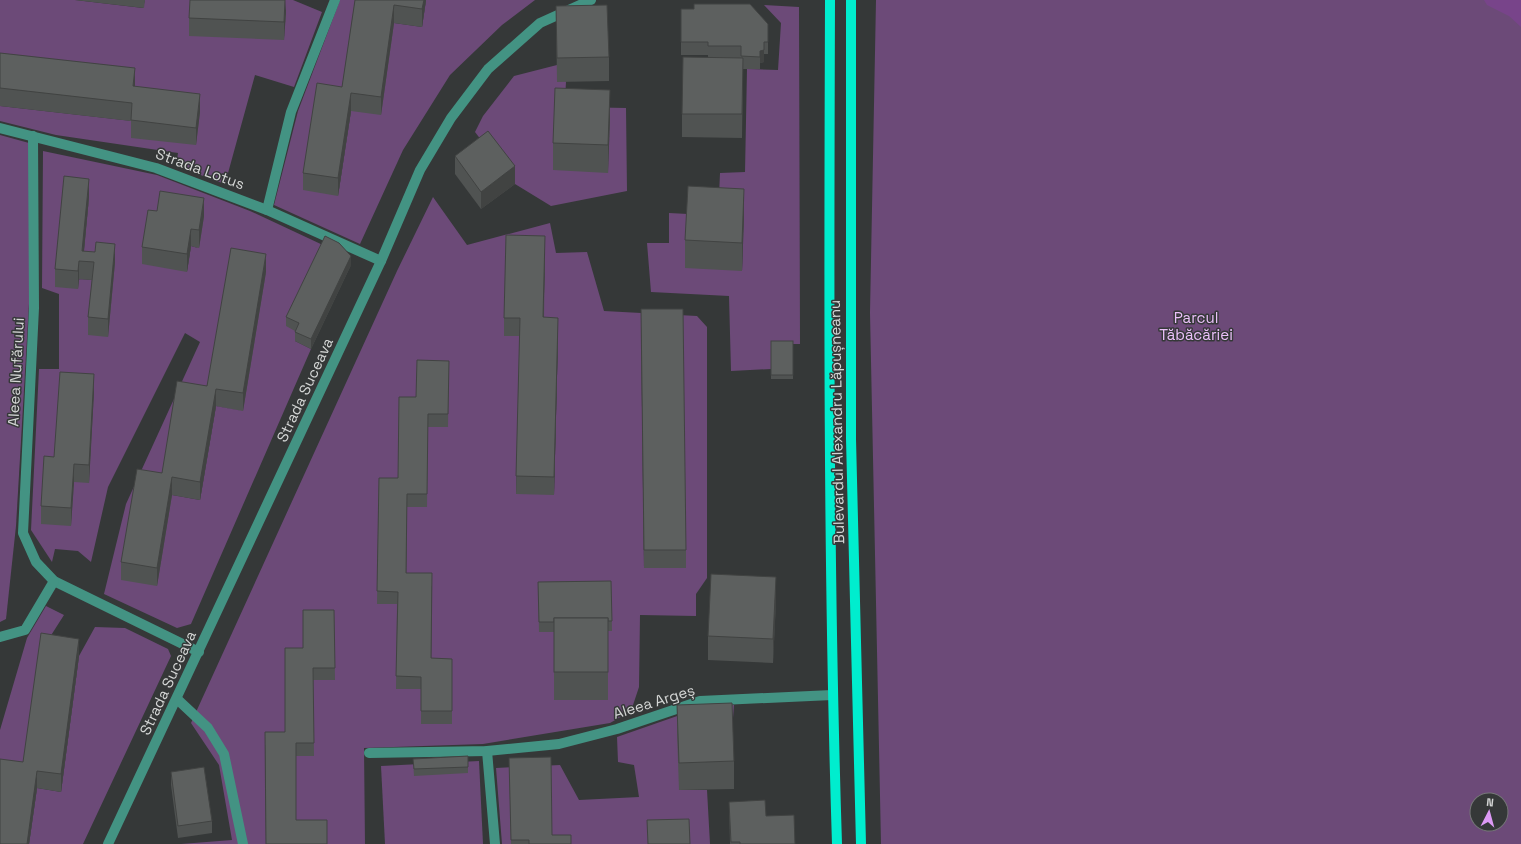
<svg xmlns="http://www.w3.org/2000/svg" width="1521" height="844" viewBox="0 0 1521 844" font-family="'Space Grotesk',sans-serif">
	<rect width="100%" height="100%" fill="#353838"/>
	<g fill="#6c4a78" fill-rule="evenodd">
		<polygon points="0,0 75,0 143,8 145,0 293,0 322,12 294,87 255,75 225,184 176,166 178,153 56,135 0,121 0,106 132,121 196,145 0,71"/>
		<polygon points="340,0 382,0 357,10 338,196 351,111 394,23 422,27 426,0 535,0 502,25 450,75 403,150 360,244 274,205 298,111"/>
		<path d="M876,0H1521V844H881L870,313ZM1477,800H1501V824H1477Z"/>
		<polygon points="764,5 799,7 800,344 771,344 771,369 731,371 729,296 651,292 647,243 669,243 669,213 688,214 742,271 744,197 719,196 720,173 745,172 747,69 778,70 781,23"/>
		<polygon points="557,65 566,82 564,116 576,107 626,108 627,191 551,206 515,184 475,132 483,116 514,76"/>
		<polygon points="0,135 29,143 29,304 16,526 6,619 0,622"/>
		<path d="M43,151L157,175L250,211L325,246L295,341L311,349L191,624L177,628L104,594L126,504L200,342L185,333L108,487L91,562L78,551L55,549L52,562L31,530L39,369H59V294L42,288ZM89,197L82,269L115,262L94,280L79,279L78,289ZM148,228L198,248L191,246L187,271ZM207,404L243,411L216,406L200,500L172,495L162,491Z"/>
		<path d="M433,197L467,245L550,223L556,253L587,252L604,311L697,316L707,327V578L696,594V616L640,615L639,687L631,711L610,723L483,744L364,748L365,844H327L296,833V756H313V680H335L303,623V661L285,745H265L266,844H181L232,840L219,765L191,723L397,271ZM545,253L543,335L558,336L554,494H516L520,336ZM641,327L686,568H644ZM448,373V427H428L407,507L406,585L432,586L431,671L398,604L416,410Z"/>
		<polygon points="46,606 64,615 41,651 23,780 0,776 0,730 27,638"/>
		<polygon points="95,627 125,628 168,649 171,656 83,844 29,844 37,788 61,792 79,656"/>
		<polygon points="734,705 732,731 679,790 707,790 710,844 502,844 496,768 560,765 579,800 639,797 634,765 618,762 617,737 703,707"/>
		<polygon points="479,761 483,844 385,844 381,766"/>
	</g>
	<polygon fill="#78448a" points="1484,0 1521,0 1521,27 1509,16 1487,5"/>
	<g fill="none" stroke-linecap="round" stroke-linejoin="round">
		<g stroke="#439383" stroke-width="10">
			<polyline points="0,128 156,168 267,210 381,261"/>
			<polyline points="33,136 34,308 23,533 36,562 54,581 199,652"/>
			<polyline points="267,210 291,112 335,0"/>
			<polyline points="0,637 25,630 54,581"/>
			<polyline points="177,699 208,728 224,754 243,844"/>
			<polyline points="487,751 495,844"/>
			<polyline points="369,753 487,751 559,744 617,729 700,701 832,695"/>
			<polyline points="108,844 381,261 420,170 451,118 488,69 540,23 591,0"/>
		</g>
		<g stroke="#00edce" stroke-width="10">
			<path d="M830,0C829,281 828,563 837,844"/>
			<polyline points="851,0 851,439 861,844"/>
		</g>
	</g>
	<g fill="#505352">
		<polygon points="75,0 145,0 144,8"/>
		<polygon points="355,0 426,0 422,27 394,23 381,115 351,111 338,196 303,190 303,173 342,87"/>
		<polygon points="556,6 609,57 609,81 557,82"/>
		<polygon points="681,9 768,24 768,54 764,54 764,62 760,63 760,69 743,69 742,138 682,137 682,114 708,58 708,55 681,55"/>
		<polygon points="286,12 284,40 189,36 189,18"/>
		<polygon points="0,53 135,87 200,112 196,145 131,138 131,121 0,106"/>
		<polygon points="610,118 608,173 553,170 553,143"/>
		<polygon points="455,156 515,184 481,209 455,174"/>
		<polygon points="89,197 84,251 115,262 108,337 88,335 88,317 92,280 79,279 78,289 55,287 55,269"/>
		<polygon points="204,216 199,248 191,246 187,272 142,264 142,247"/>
		<polygon points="744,217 742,271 685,268 685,240"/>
		<polygon points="545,253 544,317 558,336 554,495 516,494 520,336 504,336 504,318"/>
		<polygon points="351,265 311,349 295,341 295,331 286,326 286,317"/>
		<polygon points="266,272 243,411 216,406 200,500 172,495 157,586 121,580 121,562 162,473 207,386"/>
		<polygon points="641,327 686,550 686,568 644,568"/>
		<rect x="771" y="341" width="22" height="38"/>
		<polygon points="449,361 448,427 428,427 427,507 407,507 406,573 431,658 452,659 452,724 421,724 421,689 396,689 397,604 377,604 379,478 398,478 416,397"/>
		<polygon points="94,392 89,483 74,482 71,526 41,524 41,506 54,457"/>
		<polygon points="611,581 612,631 608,631 608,700 554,700 554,632 539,632 538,582"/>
		<polygon points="776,601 773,663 708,660 708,636"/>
		<polygon points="334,610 335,680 313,680 314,756 296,756 266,844 285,732"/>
		<polygon points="79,656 61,792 37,788 29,844 0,844 23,762"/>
		<polygon points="677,705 734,761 734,789 679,790 677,732"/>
		<polygon points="468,756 468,773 414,776 413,759"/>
		<polygon points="509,758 552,835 571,844 511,844"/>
		<polygon points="171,772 212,821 212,833 178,838 171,785"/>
		<polygon points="729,802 766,816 795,844 730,844"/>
	</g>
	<g fill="#414342">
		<polygon points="286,0 286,12 284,40 284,22"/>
		<polygon points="424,0 426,0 422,27 422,9"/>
		<polygon points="394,5 394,23 381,115 381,97"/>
		<polygon points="764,50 764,62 760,63 760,69 760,51"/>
		<polygon points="135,68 135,86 133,104 133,86"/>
		<polygon points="610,90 610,118 608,173 608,145"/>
		<polygon points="351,93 351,111 338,196 338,178"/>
		<polygon points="200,94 200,112 196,145 196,128"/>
		<polygon points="515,166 515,184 481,209 481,192"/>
		<polygon points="89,179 89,197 83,261 82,251"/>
		<polygon points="744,189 744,217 742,271 742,243"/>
		<polygon points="204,198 204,216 199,248 199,230"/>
		<polygon points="191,229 191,246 187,272 187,254"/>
		<polygon points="545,236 545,253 543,335 543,317"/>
		<polygon points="115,244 115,262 108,337 108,319"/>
		<polygon points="266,254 266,272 243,411 243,393"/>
		<polygon points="351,256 351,265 311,349 311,339"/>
		<polygon points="79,261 79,279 78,289 78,271"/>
		<polygon points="558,318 558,336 554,495 554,477"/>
		<polygon points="94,374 94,392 89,483 89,465"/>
		<polygon points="216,389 216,406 200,500 200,482"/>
		<polygon points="74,464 74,482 71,526 71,508"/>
		<polygon points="172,477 172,495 157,586 157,568"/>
		<polygon points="776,577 776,601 773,663 773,639"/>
		<polygon points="79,639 79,656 61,792 61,774"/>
		<polygon points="37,771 37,788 29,844 27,844"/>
	</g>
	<g fill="#5d605f" stroke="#414342">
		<polygon points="190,0 285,0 284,22 189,18"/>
		<polygon points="355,0 424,0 422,9 394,5 381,97 351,93 338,178 303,173 317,83 342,87"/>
		<polygon points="694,4 750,4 768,24 768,42 764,42 764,50 760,51 760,57 741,56 741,46 708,46 708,42 681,42 681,9 694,9"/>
		<polygon points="607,5 609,57 557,58 556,6"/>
		<polygon points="0,53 135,68 133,86 200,94 196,128 131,120 132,103 0,88"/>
		<polygon points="683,57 743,58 742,114 682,114"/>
		<polygon points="555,88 610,90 608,145 553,143"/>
		<polygon points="488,131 515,166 481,192 455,156"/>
		<polygon points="64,176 89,179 82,251 95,252 96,242 115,244 108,319 88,317 94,262 79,261 78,271 55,269"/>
		<polygon points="688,186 744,189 742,243 685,240"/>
		<polygon points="160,191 204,198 199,230 191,229 187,254 142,247 148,210 157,211"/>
		<polygon points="506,235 545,236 543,317 558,318 554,477 516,476 520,318 504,318"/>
		<polygon points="325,236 339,243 351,256 311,339 295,332 299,323 286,317"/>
		<polygon points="231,248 266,254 243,393 216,389 200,482 172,477 157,568 121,562 137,469 162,473 177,381 207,386"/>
		<polygon points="641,309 683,309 686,550 644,550"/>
		<rect x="771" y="341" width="22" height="34"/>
		<polygon points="417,360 449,361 448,414 428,414 427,494 407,494 406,573 432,573 431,658 452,659 452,711 421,711 421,677 396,676 398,592 377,591 379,478 398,478 399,397 416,397"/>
		<polygon points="60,372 94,374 89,465 74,464 71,508 41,506 44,456 54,457"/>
		<polygon points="711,574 776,577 773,639 708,636"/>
		<polygon points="611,581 612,621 608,621 608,618 554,618 554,622 539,622 538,582"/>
		<polygon points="303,610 334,610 335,668 313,668 314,743 296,743 296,820 327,820 327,844 266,844 265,732 285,732 285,648 303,648"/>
		<rect x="554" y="618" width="54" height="54"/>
		<polygon points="41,633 79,639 61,774 37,771 27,844 0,844 0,759 23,762"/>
		<polygon points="732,703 734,761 679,763 677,705"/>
		<polygon points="468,756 468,767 414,769 413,759"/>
		<polygon points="551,757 552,835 571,835 571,844 529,844 529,840 511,840 509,758"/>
		<polygon points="204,767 212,821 178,826 171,772"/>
		<polygon points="765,800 766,816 794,815 795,844 740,844 740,842 731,842 729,802"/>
		<polygon points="689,819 690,844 648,844 647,820"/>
	</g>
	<g text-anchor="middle" stroke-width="3" stroke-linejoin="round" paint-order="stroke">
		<g font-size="15" fill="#d4d6d5" stroke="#353838">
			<text transform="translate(200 169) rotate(20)" y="5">Strada Lotus</text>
			<text transform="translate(16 372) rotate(-87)" y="5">Aleea Nufărului</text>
			<text transform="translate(305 390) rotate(-65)" y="5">Strada Suceava</text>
			<text transform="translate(837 422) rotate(-91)" y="5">Bulevardul Alexandru Lăpușneanu</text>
			<text transform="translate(168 683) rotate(-65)" y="5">Strada Suceava</text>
			<text transform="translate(654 702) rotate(-17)" y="5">Aleea Argeș</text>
		</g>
		<g font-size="15" fill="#ebc0fa" stroke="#353838">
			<text x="1196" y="323">Parcul<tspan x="1196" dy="17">Tăbăcăriei</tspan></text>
		</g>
	</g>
	<g transform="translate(1489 812) rotate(6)"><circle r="19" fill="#353838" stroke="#757777"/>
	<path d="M0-3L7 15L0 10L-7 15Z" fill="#dc99f4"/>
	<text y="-6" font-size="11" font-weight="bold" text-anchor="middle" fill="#d4d6d5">N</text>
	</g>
</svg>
